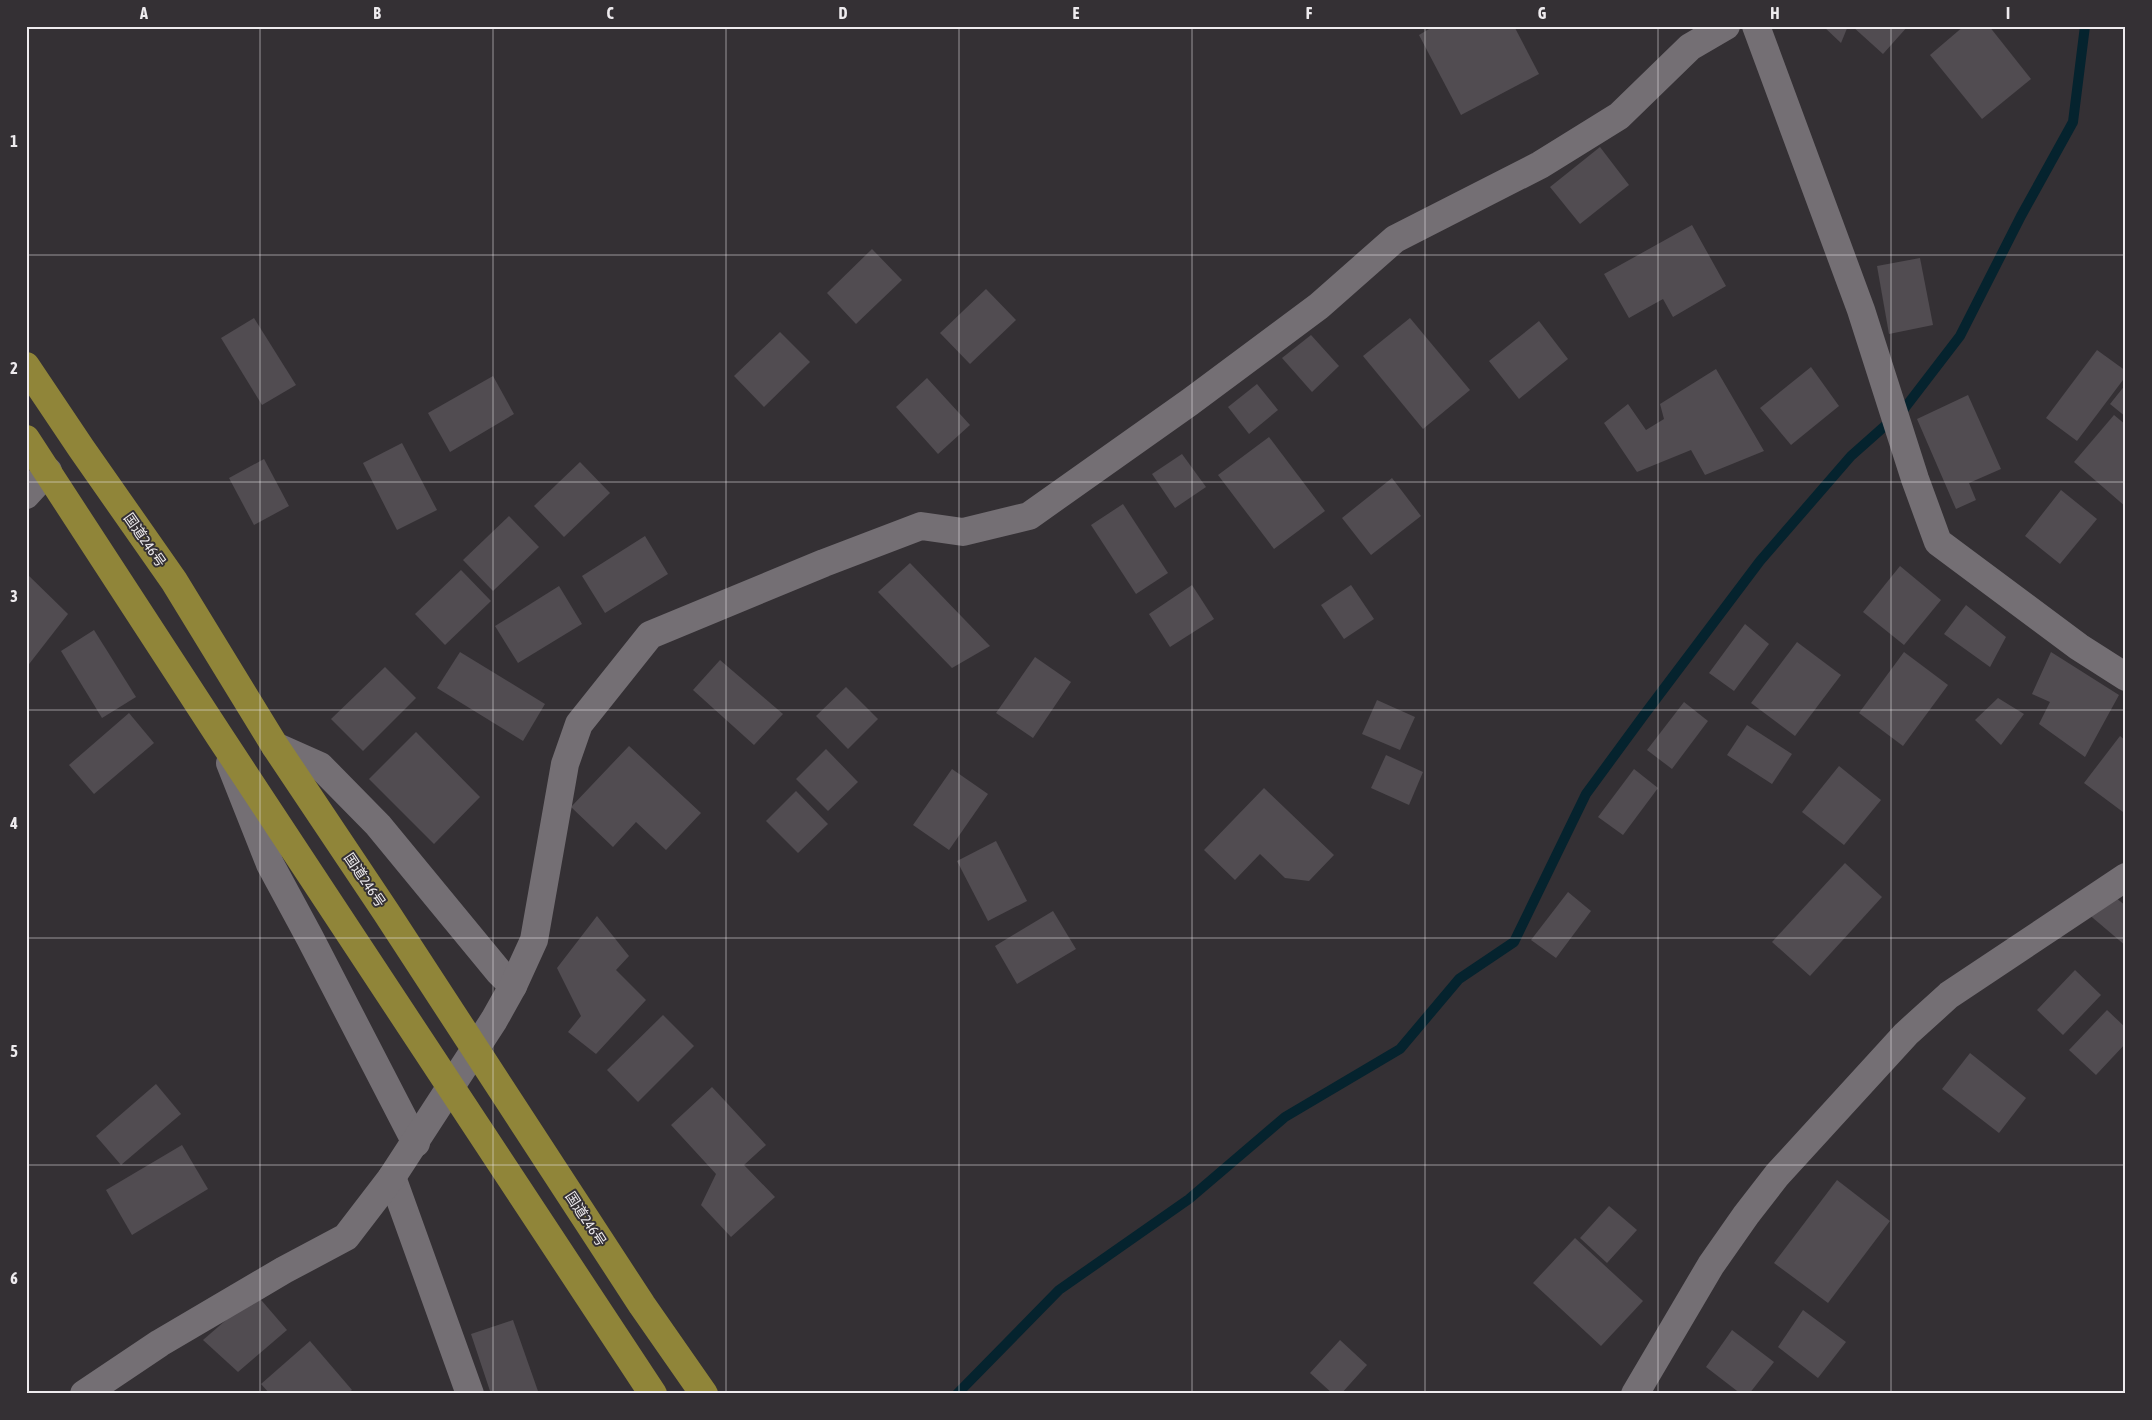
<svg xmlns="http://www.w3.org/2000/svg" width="2152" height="1420" viewBox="0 0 2152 1420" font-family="'Asap Condensed','Noto Sans JP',sans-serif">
	<rect width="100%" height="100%" fill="#343034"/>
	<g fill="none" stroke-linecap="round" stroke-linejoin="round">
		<polyline stroke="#05232e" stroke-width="10" points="957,1394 1059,1290 1189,1199 1285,1117 1400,1049 1459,979 1514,942 1586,794 1644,715 1760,561 1851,456 1904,409 1960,336 2021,216 2073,122 2085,26"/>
	</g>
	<g fill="#514c51">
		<polygon points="1434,26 1514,26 1539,74 1461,115 1419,35"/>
		<polygon points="1823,26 1848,26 1841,43"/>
		<polygon points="1852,26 1908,26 1883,54"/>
		<polygon points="1964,26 1989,26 2031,79 1982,119 1930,55"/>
		<polygon points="1600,147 1629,185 1580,224 1550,187"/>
		<polygon points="1692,225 1726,286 1673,317 1663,299 1629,318 1604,274"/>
		<polygon points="872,249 902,280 856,324 827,293"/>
		<polygon points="1920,258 1933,325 1889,334 1877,266"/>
		<polygon points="986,289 1016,320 970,364 940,333"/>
		<polygon points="254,318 296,385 262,405 221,338"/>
		<polygon points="1410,318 1470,390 1423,429 1363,356"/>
		<polygon points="1539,321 1568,359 1519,399 1489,361"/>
		<polygon points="780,332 810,362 764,407 734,376"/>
		<polygon points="1311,335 1339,366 1312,392 1282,358"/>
		<polygon points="2097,350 2126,371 2126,376 2077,441 2046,418"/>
		<polygon points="1811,367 1839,406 1791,445 1760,408"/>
		<polygon points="1716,369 1764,451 1705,475 1691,450 1637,472 1604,423 1628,404 1646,430 1664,419 1660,404"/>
		<polygon points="493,376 514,414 450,452 428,413"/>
		<polygon points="927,378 970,425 938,454 896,407"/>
		<polygon points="1257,384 1278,410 1249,434 1228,407"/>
		<polygon points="2126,384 2126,417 2110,404"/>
		<polygon points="1968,395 2001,469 1969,483 1976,500 1956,509 1917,419"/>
		<polygon points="2114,415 2126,425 2126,507 2074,462"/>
		<polygon points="1269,437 1325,511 1274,549 1218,475"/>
		<polygon points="402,443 437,510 397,530 363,463"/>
		<polygon points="1182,454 1206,487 1175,508 1152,474"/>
		<polygon points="264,459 289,506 254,525 229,478"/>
		<polygon points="580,462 610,493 564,537 534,506"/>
		<polygon points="1392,478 1421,516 1371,555 1342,518"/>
		<polygon points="2061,490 2097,519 2060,564 2025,536"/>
		<polygon points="1123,504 1168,573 1136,594 1091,525"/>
		<polygon points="509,516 539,547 493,591 463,560"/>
		<polygon points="645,536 668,574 605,613 582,576"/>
		<polygon points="910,563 990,646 952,668 878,592"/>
		<polygon points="1900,566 1941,600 1904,645 1863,612"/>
		<polygon points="461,570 491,601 445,645 415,614"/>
		<polygon points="26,573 68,614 26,668"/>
		<polygon points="1192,585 1214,619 1170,647 1149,614"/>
		<polygon points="1351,585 1374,619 1344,639 1321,605"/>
		<polygon points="559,586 582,624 518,663 495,626"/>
		<polygon points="1966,605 2006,637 1990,667 1944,634"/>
		<polygon points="1745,624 1769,644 1734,691 1709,673"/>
		<polygon points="94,630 136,697 102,718 61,651"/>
		<polygon points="1797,642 1841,675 1795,736 1751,703"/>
		<polygon points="460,652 545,704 523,741 437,688"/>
		<polygon points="1904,652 1948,685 1903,746 1859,713"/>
		<polygon points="2051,652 2119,695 2085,757 2039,724 2050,702 2032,694"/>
		<polygon points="1035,657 1071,682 1033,738 996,713"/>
		<polygon points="720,660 783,714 754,745 693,690"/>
		<polygon points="385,667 416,698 363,751 331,719"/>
		<polygon points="846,687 878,719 848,749 816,716"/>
		<polygon points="1998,698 2024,714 2001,745 1975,720"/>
		<polygon points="1377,700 1415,717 1400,750 1362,734"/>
		<polygon points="1684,702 1708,721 1672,769 1647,750"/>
		<polygon points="129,713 154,743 94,794 69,765"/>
		<polygon points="1747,725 1792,754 1772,784 1727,755"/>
		<polygon points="416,732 480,797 434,844 369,779"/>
		<polygon points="2120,736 2126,741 2126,808 2123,812 2084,783"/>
		<polygon points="629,746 701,813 666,850 636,822 613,847 571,807"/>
		<polygon points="826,749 858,782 828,811 796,779"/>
		<polygon points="1386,755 1423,772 1409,805 1371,788"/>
		<polygon points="1839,766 1881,800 1844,845 1802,812"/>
		<polygon points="952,769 988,794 949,850 913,825"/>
		<polygon points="1634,769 1658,788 1623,835 1598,817"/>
		<polygon points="1264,788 1334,855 1309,881 1285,878 1260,854 1235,880 1204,850"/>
		<polygon points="796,791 828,824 798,853 766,821"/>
		<polygon points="996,841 1027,901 988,921 957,861"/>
		<polygon points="1845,863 1882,897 1810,976 1772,942"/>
		<polygon points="2099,884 2126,906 2126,946 2080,907"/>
		<polygon points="1568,892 1591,911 1556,958 1531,940"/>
		<polygon points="1053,911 1076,949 1017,984 995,946"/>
		<polygon points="597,916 629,956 616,970 646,1000 596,1054 568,1032 581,1016 557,968"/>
		<polygon points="2075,970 2101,995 2063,1035 2037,1010"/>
		<polygon points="2107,1010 2126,1028 2126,1043 2096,1075 2069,1050"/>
		<polygon points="663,1015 694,1046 638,1102 607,1070"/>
		<polygon points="1970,1053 2026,1098 1999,1133 1942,1089"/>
		<polygon points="156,1084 181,1114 121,1165 96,1136"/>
		<polygon points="712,1087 766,1145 744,1165 775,1197 731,1237 701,1205 716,1174 671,1125"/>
		<polygon points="182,1145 208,1189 132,1235 106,1190"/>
		<polygon points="1837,1180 1890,1221 1828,1303 1774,1263"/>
		<polygon points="1609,1206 1637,1230 1607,1263 1580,1238"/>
		<polygon points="1575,1238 1643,1301 1601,1346 1533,1283"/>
		<polygon points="256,1294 287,1330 238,1372 203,1340"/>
		<polygon points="1803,1310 1846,1342 1818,1378 1778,1347"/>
		<polygon points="513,1320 539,1394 491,1394 471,1334"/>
		<polygon points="1732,1330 1774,1362 1749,1394 1741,1394 1706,1367"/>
		<polygon points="1340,1340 1367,1365 1341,1394 1333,1394 1310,1373"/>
		<polygon points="310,1341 352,1390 347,1394 270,1394 261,1384"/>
	</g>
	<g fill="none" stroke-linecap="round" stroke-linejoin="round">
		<g stroke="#746f74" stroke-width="28">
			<polyline points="1756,26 1861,310 1915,479 1938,542 2079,647 2126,677"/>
			<polyline points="26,495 48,471"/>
			<polyline points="275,746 320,766 378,825 499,972 513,986"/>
			<polyline points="230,763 270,864 310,938 416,1143"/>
			<polyline points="392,1177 470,1394"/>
			<polyline points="84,1394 160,1343 284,1270 346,1237 392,1177 494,1020 513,986 534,940 565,764 579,724 650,635 824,563 921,526 963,532 1029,516 1190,402 1319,306 1395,239 1540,165 1619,116 1690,47 1726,26"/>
			<polyline points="1635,1394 1711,1265 1746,1215 1777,1175 1906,1034 1949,995 2126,877"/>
		</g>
		<g stroke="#908539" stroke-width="28">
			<polyline points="26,366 81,448 174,581 275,746 386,912 642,1305 704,1394"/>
			<polyline points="26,439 220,737 653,1394"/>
		</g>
	</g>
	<path fill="none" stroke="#eeebee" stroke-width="1" stroke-opacity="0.55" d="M260,26V1394M493,26V1394M726,26V1394M959,26V1394M1192,26V1394M1425,26V1394M1658,26V1394M1891,26V1394M26,255H2126M26,482H2126M26,710H2126M26,938H2126M26,1165H2126"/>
	<g text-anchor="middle" stroke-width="4" stroke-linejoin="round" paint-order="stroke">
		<g font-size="14" fill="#eeebee" stroke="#343034">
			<text transform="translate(145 540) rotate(55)" y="5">国道246号</text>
			<text transform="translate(365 880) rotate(56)" y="5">国道246号</text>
			<text transform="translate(586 1219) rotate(57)" y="5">国道246号</text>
		</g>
	</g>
	<rect width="2152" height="1420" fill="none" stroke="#343034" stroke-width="55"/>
	<rect x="28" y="28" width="2096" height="1364" fill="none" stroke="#eeebee" stroke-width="2"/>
	<g font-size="16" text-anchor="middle" font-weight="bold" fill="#eeebee">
		<text x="144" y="19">A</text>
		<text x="377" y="19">B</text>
		<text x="610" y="19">C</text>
		<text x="843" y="19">D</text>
		<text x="1076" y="19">E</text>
		<text x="1309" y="19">F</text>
		<text x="1542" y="19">G</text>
		<text x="1775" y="19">H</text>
		<text x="2008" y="19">I</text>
		<text x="14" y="147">1</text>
		<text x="14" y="374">2</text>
		<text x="14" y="602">3</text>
		<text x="14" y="829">4</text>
		<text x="14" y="1057">5</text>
		<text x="14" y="1284">6</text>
	</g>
</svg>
